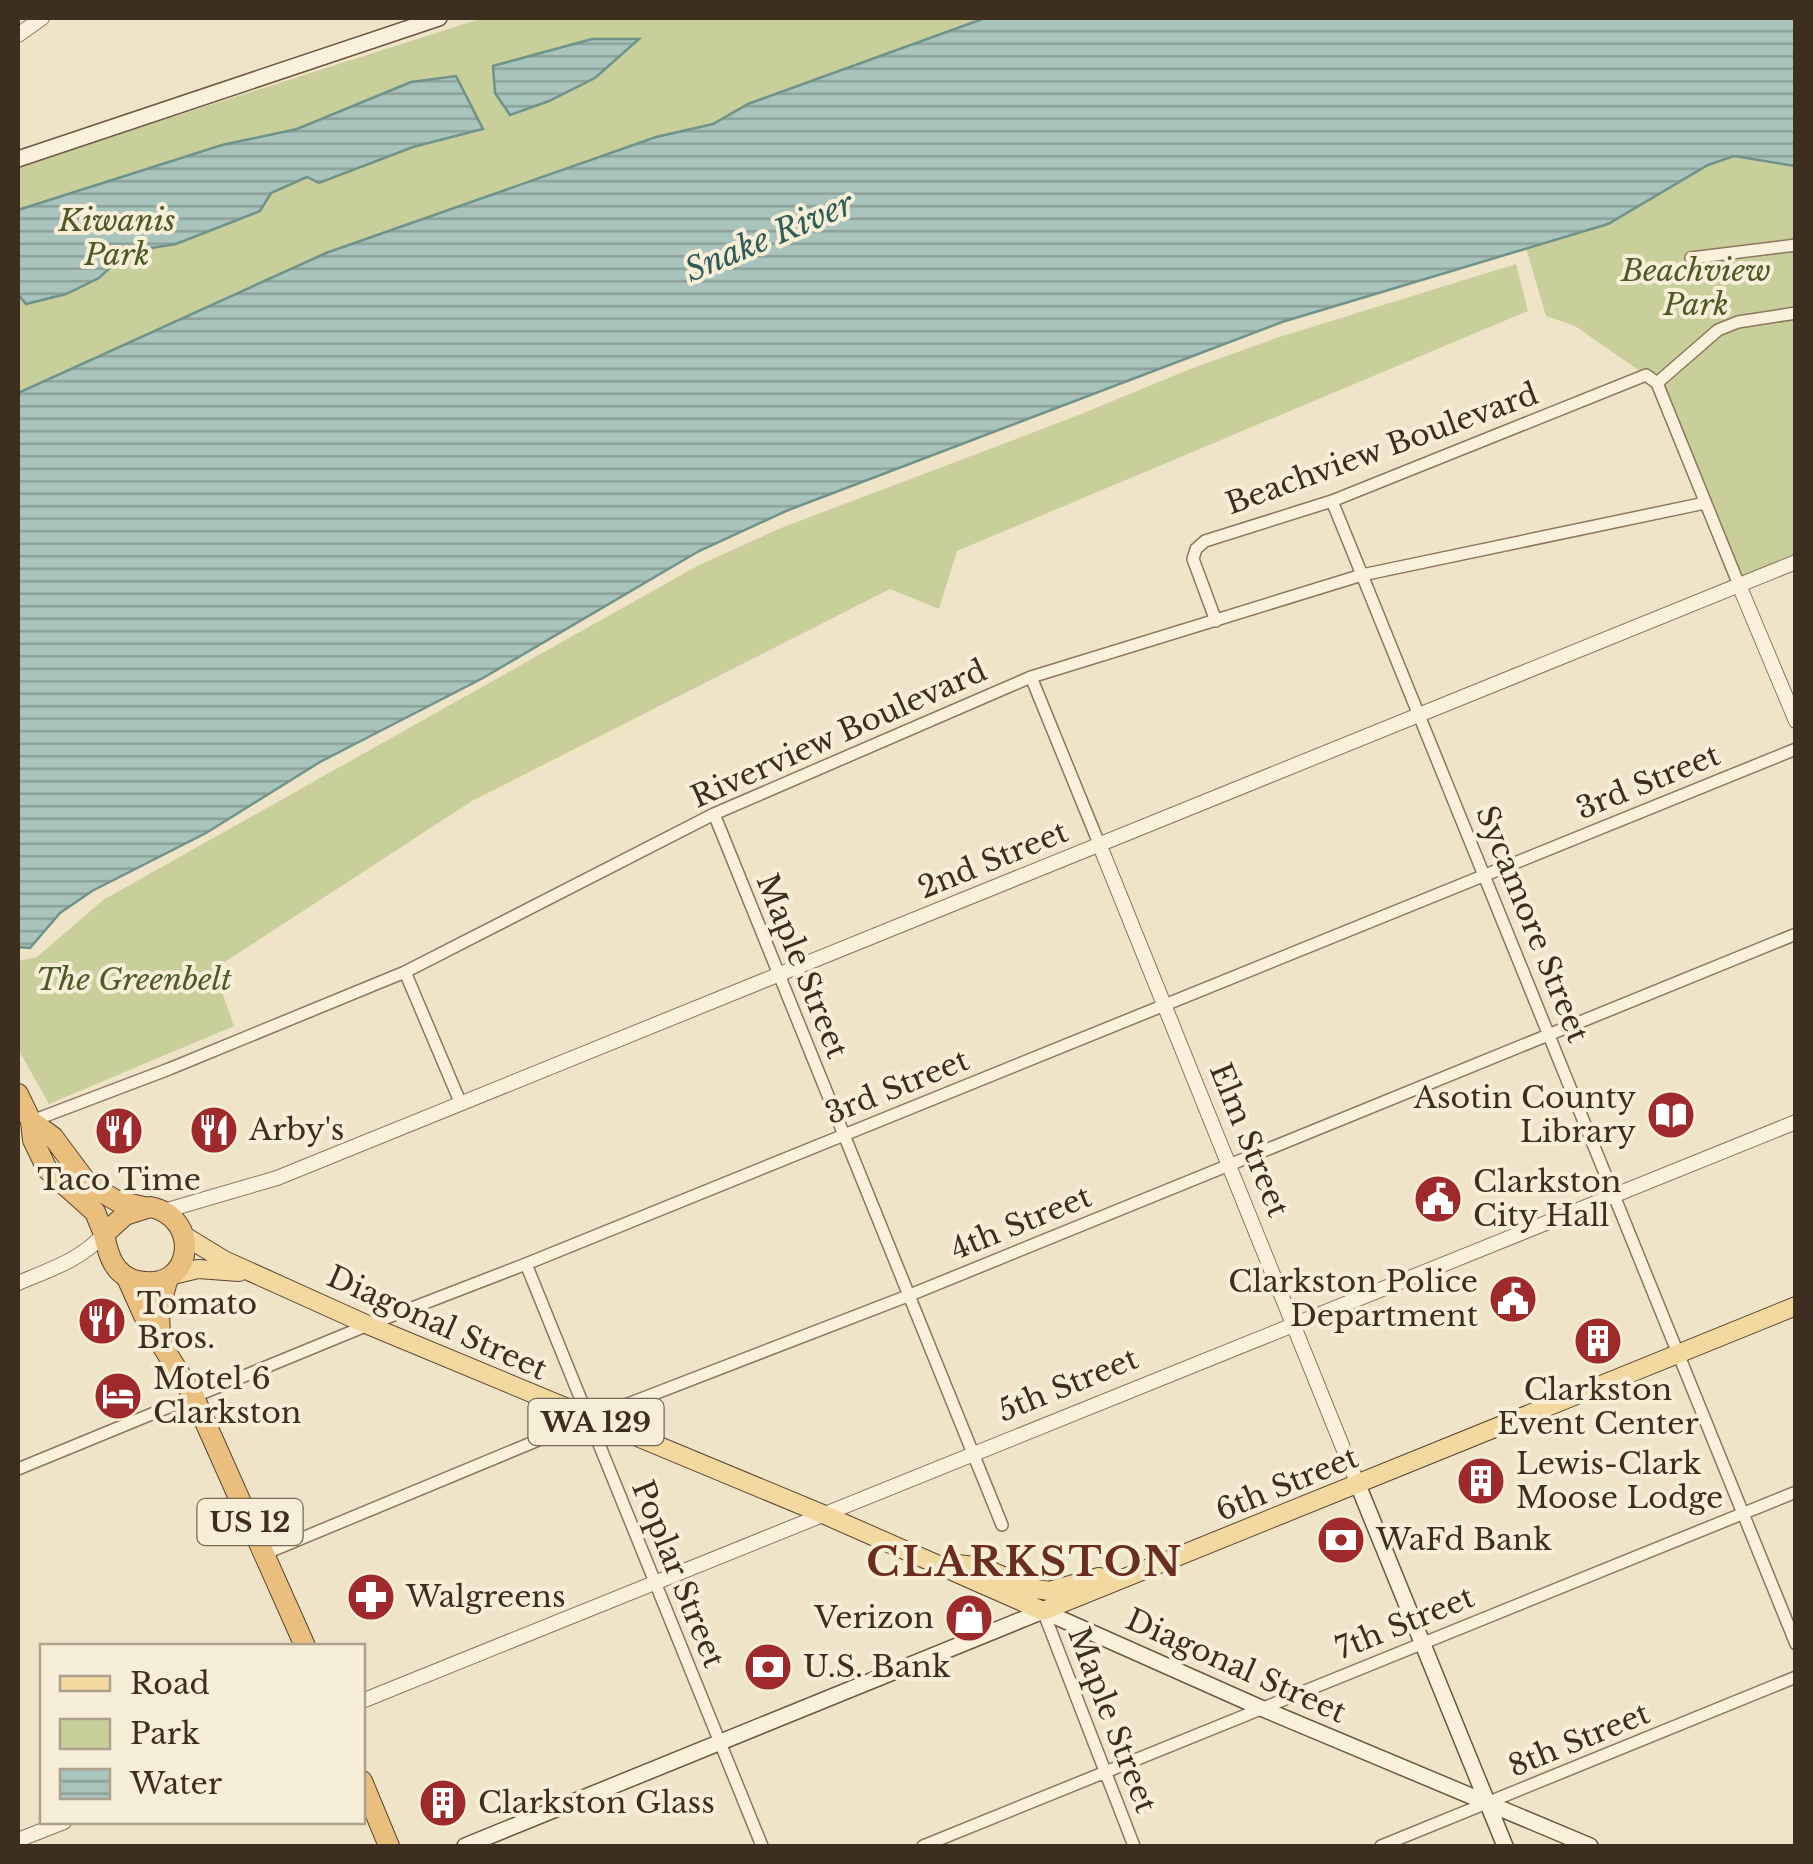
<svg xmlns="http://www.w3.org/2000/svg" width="1813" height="1864" font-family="'Libre Baskerville',serif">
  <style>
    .park { fill: #c9cf9b }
    .water { fill: url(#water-rules); stroke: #6f938a; stroke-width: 2.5 }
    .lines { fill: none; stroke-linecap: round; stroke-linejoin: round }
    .minor-casing { stroke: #8d765c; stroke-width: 14 }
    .tertiary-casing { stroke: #8d765c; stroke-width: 16 }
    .secondary-casing { stroke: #6f573f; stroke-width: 18 }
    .primary-casing { stroke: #5b4430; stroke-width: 20 }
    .trunk-casing { stroke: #5b4430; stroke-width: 22 }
    .minor { stroke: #faf1dc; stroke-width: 11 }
    .tertiary { stroke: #faf1dc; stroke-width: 14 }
    .secondary { stroke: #faf1dc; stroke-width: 15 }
    .primary { stroke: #f3d9a0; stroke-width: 18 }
    .trunk { stroke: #eabe7c; stroke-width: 20 }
    .labels { text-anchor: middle; stroke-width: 8; stroke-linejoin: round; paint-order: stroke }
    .shield { fill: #f7eed8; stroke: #756857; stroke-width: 2.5 }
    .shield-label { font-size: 28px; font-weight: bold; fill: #3d2e20 }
    .park-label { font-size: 30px; font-style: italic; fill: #4d5a26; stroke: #f7eed8 }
    .street-label { font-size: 30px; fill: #3d2e20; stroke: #f7eed8 }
    .poi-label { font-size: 30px; fill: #3d2e20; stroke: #f7eed8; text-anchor: start }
    .water-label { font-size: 32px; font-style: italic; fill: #2f5d5a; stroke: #f7eed8 }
    .district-label { font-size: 40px; font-weight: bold; letter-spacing: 2.5px; fill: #6b2e1e; stroke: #f7eed8 }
  </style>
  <defs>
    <pattern id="water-rules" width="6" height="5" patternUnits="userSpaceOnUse" patternTransform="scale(2.5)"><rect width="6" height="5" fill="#a9c4bc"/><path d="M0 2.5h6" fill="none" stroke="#8ba098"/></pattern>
  </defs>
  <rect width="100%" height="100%" fill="#f0e4c8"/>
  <path class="park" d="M483 18H985L748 104 713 124 326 253 18 393V166Z
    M1734 156 1795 166V562L1739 585 1657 383 1575 326 1546 316 1526 248 1608 223 1708 165Z
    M1516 264 1528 311 957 551 939 609 890 589 472 801 214 969 234 1026 49 1104 18 1049V961L37 957 103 900 699 565 781 528 1079 415 1185 371 1276 338Z"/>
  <path class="water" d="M985 18H1795V166L1734 156 1708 165 1608 224 1282 322 786 511 699 551 483 678 320 762 206 833 92 891 60 913 30 948 18 947V393L326 253 656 137 713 124 748 104Z
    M592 39H639L595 78 549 101 510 115 495 93 493 66Z
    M456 76 483 129 413 147 319 183 307 177 271 193 260 211 176 244 127 252 99 278 66 294 26 304 18 294V210L222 145 297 129 411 82Z"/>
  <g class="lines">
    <g class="minor-casing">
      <path id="minor" d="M1691 258 1796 245
        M1332 501 1796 1644
        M1739 585 1657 383 1718 330 1738 322 1796 313
        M1216 621 1193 559 1196 549 1205 541 1332 501 1646 375 1657 383
        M1031 677 1100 846
        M714 814 1002 1525
        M405 972 461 1104
        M32 1121 169 1069 405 972 714 814 1031 677 1362 575 1705 503
        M526 1264 762 1846
        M18 1469 368 1325 526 1264 1796 749
        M264 1554 589 1419 910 1295 1796 934
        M1043 1611 1134 1846
        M923 1846 1796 1492
        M1381 1846 1796 1677"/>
    </g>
    <g class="tertiary-casing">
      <path id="tertiary" d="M18 35 42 18
        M1739 585 1796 721
        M1100 846 1358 1485
        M164 1211 277 1178 1796 562
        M18 1283C49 1270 81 1260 104 1234
        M362 1701 1796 1122
        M18 1840 64 1822"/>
    </g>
    <g class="secondary-casing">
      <path id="secondary" d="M18 159 439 18
        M1358 1485 1505 1846
        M465 1846 1043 1611 1261 1708 1590 1846"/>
    </g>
    <g class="primary-casing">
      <path id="primary" d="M183 1235 224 1260 368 1325 825 1515 1043 1611 1796 1306
        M173 1275 198 1269 239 1272
        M949 1563 982 1567 1031 1588 1049 1591 1099 1577 1110 1580"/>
    </g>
    <g class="trunk-casing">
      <path id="trunk" d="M18 1094 31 1121 33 1140 47 1169 95 1212 104 1234
        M31 1121 53 1137 88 1184 117 1201 144 1207
        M150 1207C202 1217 194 1293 138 1281 114 1276 108 1255 104 1234L125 1215Z
        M127 1278 145 1318 194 1397 305 1646
        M160 1339 159 1310 167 1281
        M362 1781 389 1846"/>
    </g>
    <use href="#minor" class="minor"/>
    <use href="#tertiary" class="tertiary"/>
    <use href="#secondary" class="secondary"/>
    <use href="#primary" class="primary"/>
    <use href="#trunk" class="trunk"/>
  </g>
  <defs>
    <g id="library-disc" transform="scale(2.5)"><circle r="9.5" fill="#9e2a2b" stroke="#f7eed8"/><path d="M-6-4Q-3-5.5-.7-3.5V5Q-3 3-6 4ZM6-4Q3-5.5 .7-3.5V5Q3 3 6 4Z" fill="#fff"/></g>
    <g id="restaurant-disc" transform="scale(2.5)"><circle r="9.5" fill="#9e2a2b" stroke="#f7eed8"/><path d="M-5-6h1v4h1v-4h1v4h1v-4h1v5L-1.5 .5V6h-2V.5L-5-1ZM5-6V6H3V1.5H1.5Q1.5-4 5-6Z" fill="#fff"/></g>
    <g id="civic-disc" transform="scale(2.5)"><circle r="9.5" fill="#9e2a2b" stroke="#f7eed8"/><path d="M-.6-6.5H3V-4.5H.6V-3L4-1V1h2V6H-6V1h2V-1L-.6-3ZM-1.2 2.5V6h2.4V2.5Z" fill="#fff"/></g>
    <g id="building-disc" transform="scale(2.5)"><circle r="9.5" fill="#9e2a2b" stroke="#f7eed8"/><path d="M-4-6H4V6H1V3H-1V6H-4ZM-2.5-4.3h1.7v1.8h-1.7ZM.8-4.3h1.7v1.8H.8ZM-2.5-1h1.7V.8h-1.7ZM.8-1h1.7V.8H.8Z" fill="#fff"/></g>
    <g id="hotel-disc" transform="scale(2.5)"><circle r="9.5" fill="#9e2a2b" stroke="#f7eed8"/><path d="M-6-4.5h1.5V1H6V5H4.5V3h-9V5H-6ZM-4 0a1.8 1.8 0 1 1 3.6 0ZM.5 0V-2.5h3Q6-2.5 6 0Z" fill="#fff"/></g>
    <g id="bank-disc" transform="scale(2.5)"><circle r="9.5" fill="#9e2a2b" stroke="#f7eed8"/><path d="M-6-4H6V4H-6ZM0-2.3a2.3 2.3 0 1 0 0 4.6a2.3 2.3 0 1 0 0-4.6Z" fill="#fff"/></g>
    <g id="pharmacy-disc" transform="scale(2.5)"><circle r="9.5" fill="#9e2a2b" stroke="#f7eed8"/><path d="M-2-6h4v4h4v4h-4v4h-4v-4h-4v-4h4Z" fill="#fff"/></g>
    <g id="shop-disc" transform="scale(2.5)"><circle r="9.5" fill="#9e2a2b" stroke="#f7eed8"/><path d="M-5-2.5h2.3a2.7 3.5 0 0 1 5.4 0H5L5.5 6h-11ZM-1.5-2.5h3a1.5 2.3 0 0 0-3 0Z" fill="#fff"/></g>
  </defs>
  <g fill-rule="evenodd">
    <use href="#library-disc" x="1671" y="1115"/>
    <use href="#restaurant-disc" x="214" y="1130"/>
    <use href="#restaurant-disc" x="119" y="1131"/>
    <use href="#civic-disc" x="1438" y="1199"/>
    <use href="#civic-disc" x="1513" y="1299"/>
    <use href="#restaurant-disc" x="102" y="1321"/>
    <use href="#building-disc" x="1598" y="1341"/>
    <use href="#hotel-disc" x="118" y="1396"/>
    <use href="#building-disc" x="1481" y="1481"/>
    <use href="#bank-disc" x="1341" y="1540"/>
    <use href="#pharmacy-disc" x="371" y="1597"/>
    <use href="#shop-disc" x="969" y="1618"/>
    <use href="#bank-disc" x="768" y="1667"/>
    <use href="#building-disc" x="443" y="1803"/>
  </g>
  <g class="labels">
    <g class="shield">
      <rect x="528.5" y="1399" width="135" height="46" rx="8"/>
      <rect x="197.5" y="1499" width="105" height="46" rx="8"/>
    </g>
    <g class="shield-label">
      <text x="596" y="1432">WA 129</text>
      <text x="250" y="1532">US 12</text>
    </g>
    <g class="park-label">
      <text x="117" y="231">Kiwanis<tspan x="117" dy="34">Park</tspan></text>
      <text x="1696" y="281">Beachview<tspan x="1696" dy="34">Park</tspan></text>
      <text x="134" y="990">The Greenbelt</text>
    </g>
    <g class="street-label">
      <text transform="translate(1382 449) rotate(-20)" y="10">Beachview Boulevard</text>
      <text transform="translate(839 734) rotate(-24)" y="10">Riverview Boulevard</text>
      <text transform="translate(1648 782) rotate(-22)" y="10">3rd Street</text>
      <text transform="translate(993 860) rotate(-22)" y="10">2nd Street</text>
      <text transform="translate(1532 924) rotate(68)" y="10">Sycamore Street</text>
      <text transform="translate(802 966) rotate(68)" y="10">Maple Street</text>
      <text transform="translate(897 1087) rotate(-22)" y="10">3rd Street</text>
      <text transform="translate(1249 1140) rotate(68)" y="10">Elm Street</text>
      <text transform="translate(1021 1223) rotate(-22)" y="10">4th Street</text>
      <text transform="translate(437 1323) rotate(24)" y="10">Diagonal Street</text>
      <text transform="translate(1068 1385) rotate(-22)" y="10">5th Street</text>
      <text transform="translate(1287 1484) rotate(-22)" y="10">6th Street</text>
      <text transform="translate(678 1574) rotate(68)" y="10">Poplar Street</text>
      <text transform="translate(1405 1623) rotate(-22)" y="10">7th Street</text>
      <text transform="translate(1236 1666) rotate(24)" y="10">Diagonal Street</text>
      <text transform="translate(1112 1720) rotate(69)" y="10">Maple Street</text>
      <text transform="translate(1579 1740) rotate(-22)" y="10">8th Street</text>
    </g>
    <g class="poi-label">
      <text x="1636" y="1108" text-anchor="end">Asotin County<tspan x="1636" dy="34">Library</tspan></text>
      <text x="249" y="1140">Arby's</text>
      <text x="119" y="1190" text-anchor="middle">Taco Time</text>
      <text x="1473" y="1192">Clarkston<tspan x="1473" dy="34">City Hall</tspan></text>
      <text x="1478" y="1292" text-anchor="end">Clarkston Police<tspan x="1478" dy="34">Department</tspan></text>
      <text x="137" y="1314">Tomato<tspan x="137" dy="34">Bros.</tspan></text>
      <text x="153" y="1389">Motel 6<tspan x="153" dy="34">Clarkston</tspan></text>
      <text x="1598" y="1400" text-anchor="middle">Clarkston<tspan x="1598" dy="34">Event Center</tspan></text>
      <text x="1516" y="1474">Lewis-Clark<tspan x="1516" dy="34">Moose Lodge</tspan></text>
      <text x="1376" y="1550">WaFd Bank</text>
      <text x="406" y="1607">Walgreens</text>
      <text x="934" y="1628" text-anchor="end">Verizon</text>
      <text x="803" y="1677">U.S. Bank</text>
      <text x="478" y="1813">Clarkston Glass</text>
    </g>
    <g class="water-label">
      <text transform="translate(769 237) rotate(-23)" y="11">Snake River</text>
    </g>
    <g class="district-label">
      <text x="1025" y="1576">CLARKSTON</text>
    </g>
  </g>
  <rect width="1813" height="1864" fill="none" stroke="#3d2e20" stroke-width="40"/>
  <rect x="40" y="1644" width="325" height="180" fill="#f7eed8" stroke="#ada18e" stroke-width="2.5"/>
  <rect x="60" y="1676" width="50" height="15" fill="#f3d9a0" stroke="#ada18e" stroke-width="2.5"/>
  <text x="130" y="1694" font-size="30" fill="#3d2e20">Road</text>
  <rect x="60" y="1719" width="50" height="30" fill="#c9cf9b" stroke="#ada18e" stroke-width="2.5"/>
  <text x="130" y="1744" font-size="30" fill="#3d2e20">Park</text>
  <rect x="60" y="1769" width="50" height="30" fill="url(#water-rules)" stroke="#ada18e" stroke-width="2.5"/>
  <text x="130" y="1794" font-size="30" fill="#3d2e20">Water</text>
</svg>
